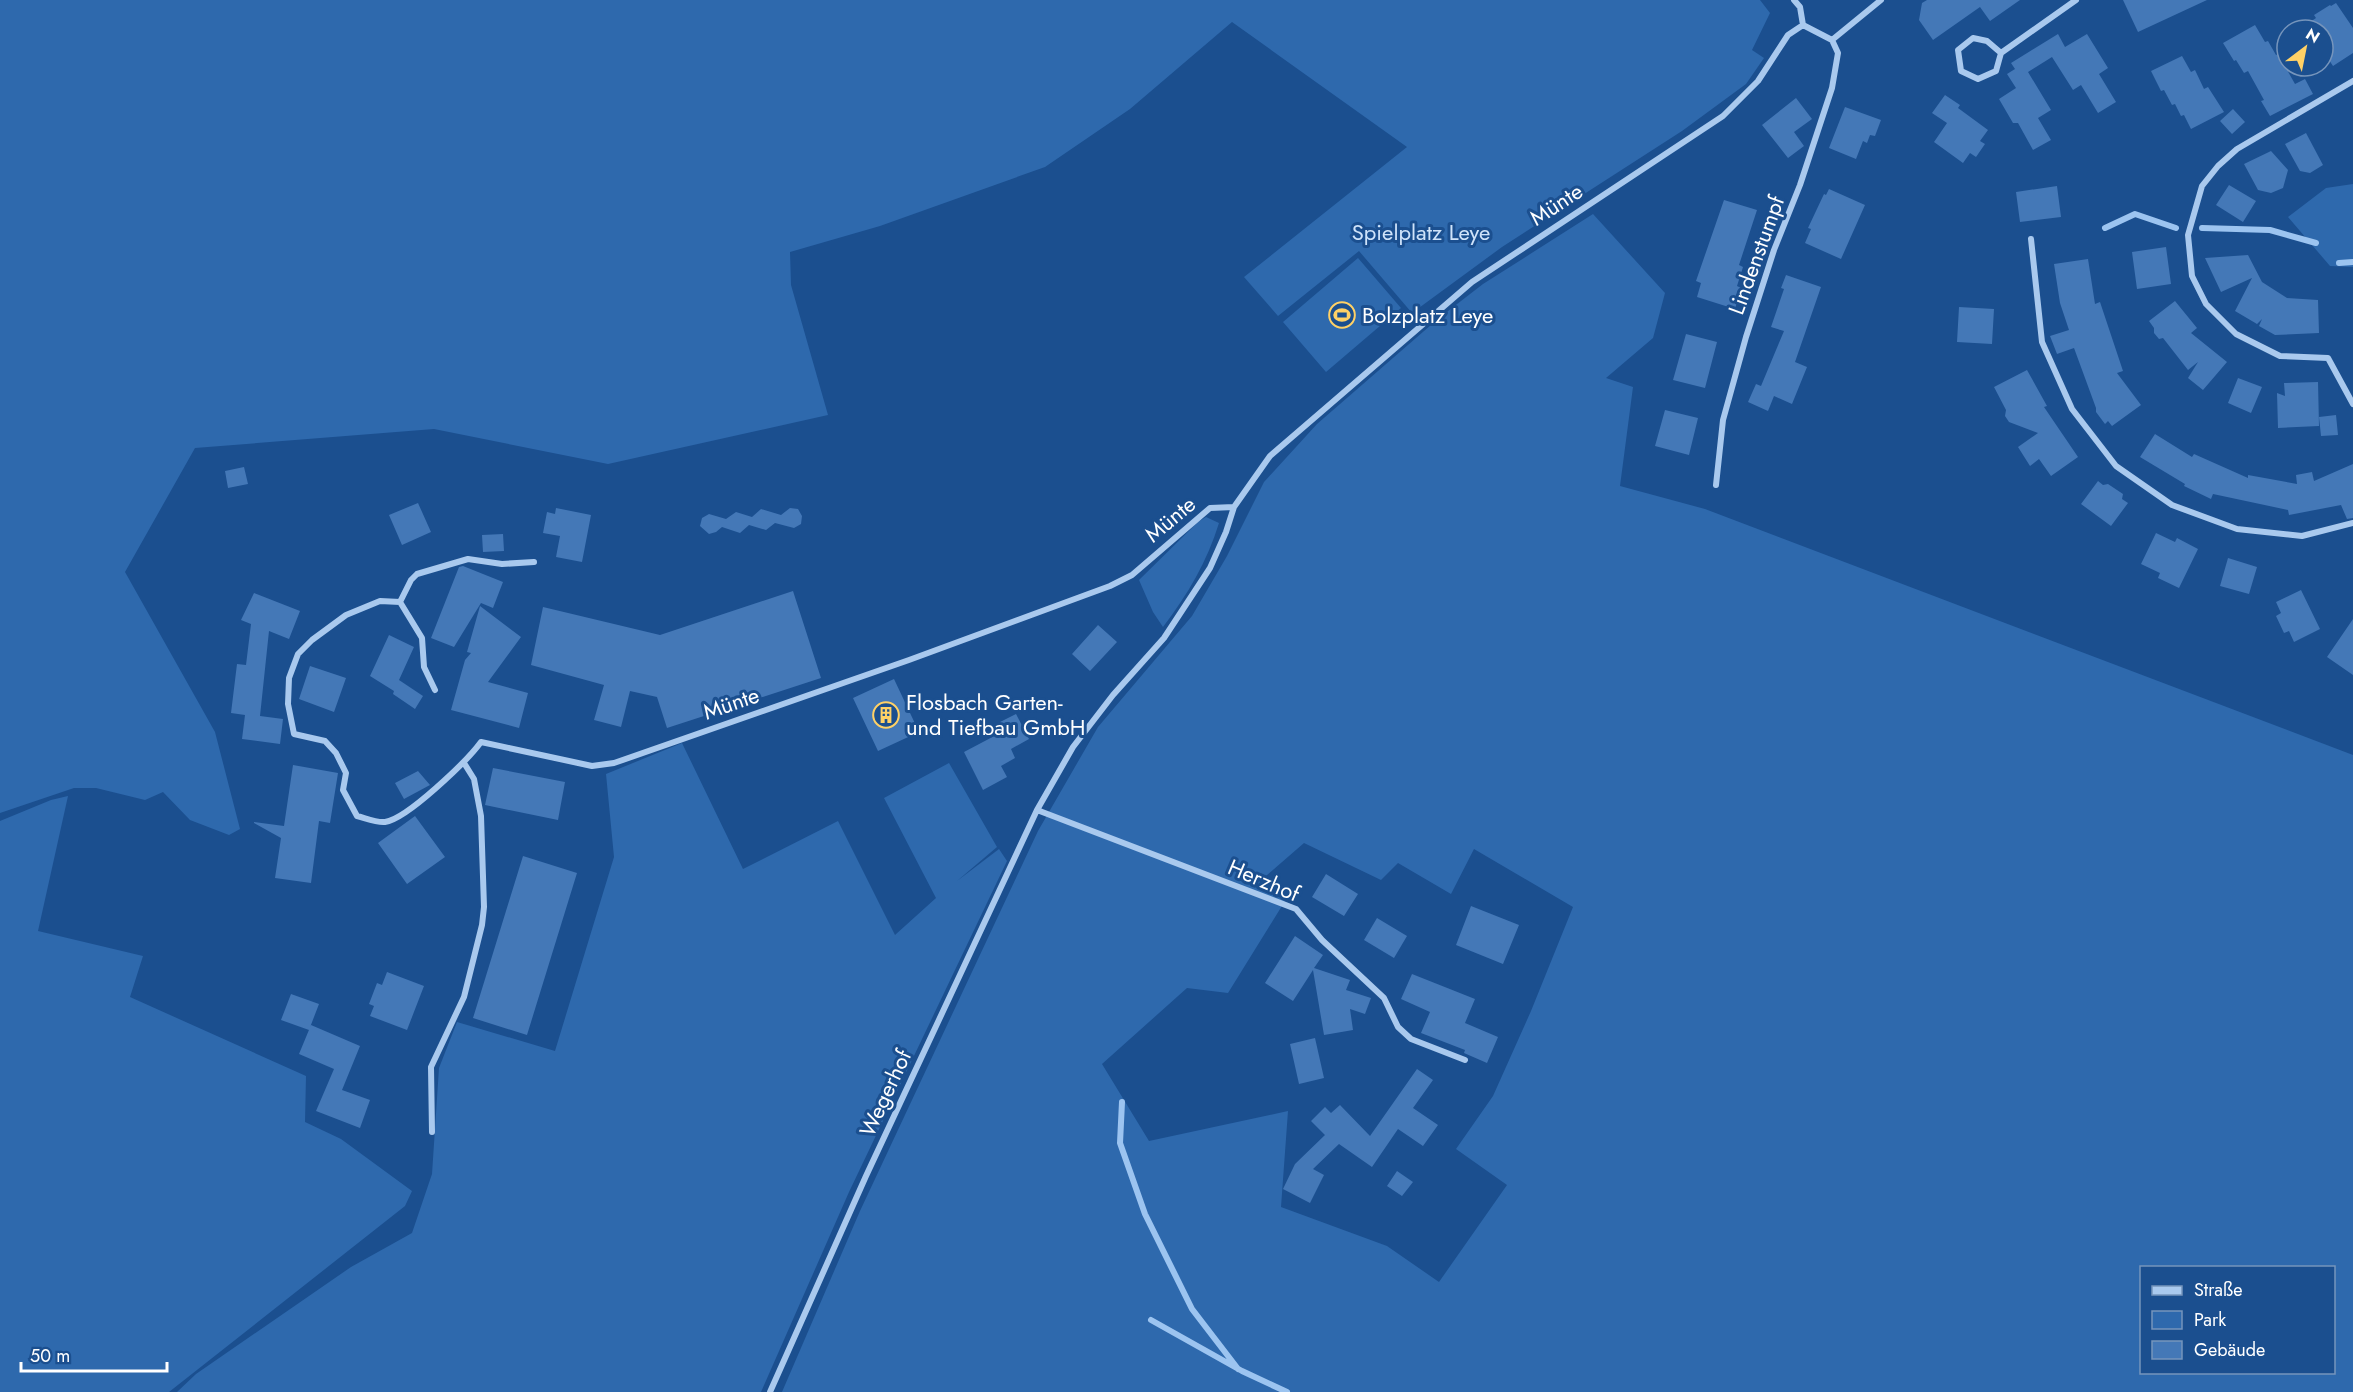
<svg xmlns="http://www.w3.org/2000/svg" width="2353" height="1392" font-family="Jost,sans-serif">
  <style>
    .green { fill: #2e69ad; fill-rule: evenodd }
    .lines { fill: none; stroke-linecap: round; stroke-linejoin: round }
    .stream { stroke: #9cc4f0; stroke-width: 6 }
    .building { fill: #4478b7 }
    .street { stroke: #a9c9ee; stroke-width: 6 }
    .labels { text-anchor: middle; stroke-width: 6; stroke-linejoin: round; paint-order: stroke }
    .street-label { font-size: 22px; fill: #fff; stroke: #1b4f8f }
    .park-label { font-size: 22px; fill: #cfe3fa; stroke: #1b4f8f }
    .poi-label { font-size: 22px; fill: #fff; stroke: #1b4f8f; text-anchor: start }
  </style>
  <rect width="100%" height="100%" fill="#1b4f8f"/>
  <path class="green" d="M0 0H1760L1770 13 1752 50 1764 58 1746 84 1682 131 1502 247 1412 313 1359 251 1278 316 1244 277 1407 147 1232 22 1130 109 1045 167 880 226 790 252 791 285 828 415 608 464 434 429 195 448 125 572 215 732 240 829 229 835 190 820 163 792 145 800 96 788H74L0 813Z
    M2353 184V267L2330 266 2288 217 2326 188Z
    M1593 214 1665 293 1653 338 1606 378 1633 387 1620 486 1705 509 2353 755V1392H782L860 1211 1038 831 1098 727 1192 616 1227 556 1264 482 1317 424 1439 318 1483 284ZM1304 843 1381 880 1398 863 1451 894 1474 849 1573 907 1531 1011 1493 1096 1456 1149 1507 1185 1439 1282 1387 1246 1281 1207 1288 1111 1149 1141 1102 1064 1187 988 1228 993 1285 901 1259 882ZM2142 1268H2334V1372H2142Z
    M1358 258 1401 308 1326 372 1283 322Z
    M1206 517 1219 523C1207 562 1188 594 1163 627L1153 612 1139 580 1198 522Z
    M682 743 743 869 838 821 895 935 936 898 884 798 949 763 997 847 957 881 999 849 1007 861 849 1192 761 1392H177L196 1374 351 1267 412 1233 432 1174 439 1068 457 1022 555 1051 614 857 606 774Z
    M68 796 38 931 143 956 130 997 306 1076 305 1122 341 1139 412 1191 405 1206 169 1392H0V821L51 800Z"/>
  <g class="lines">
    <path class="stream" d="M2105 228 2135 214 2176 228
      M2202 228 2270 230 2316 243
      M2339 263 2353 262
      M1122 1102 1120 1143 1145 1214 1192 1309 1238 1369
      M1151 1320 1242 1371 1287 1392"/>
  </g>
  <path class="building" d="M1927 0H2020L1990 21 1980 7 1933 40 1919 20 1922 3Z
    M2123 0H2207L2138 32Z
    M2336 3 2353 28V53L2333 66 2323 51V30H2298L2316 18 2314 15 2330 5 2331 6Z
    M2255 25 2265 42 2268 41 2276 55 2278 54 2295 84 2305 79 2313 94 2270 116 2261 101 2264 100 2248 71 2244 73 2236 60 2234 61 2223 43Z
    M2058 34 2065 47 2087 34 2108 68 2099 74 2116 102 2098 113 2081 85 2073 90 2052 57 2028 72 2051 110 2038 118 2051 140 2033 150 2018 123H2013L1999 99 2016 88 2007 74 2015 69 2011 63Z
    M2182 56 2191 72 2195 70 2204 89 2208 87 2224 112 2191 129 2184 115 2181 116 2175 104 2172 105 2164 90 2161 91 2151 71Z
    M1945 95 1960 105 1958 108 1988 130 1980 141 1985 144 1976 157 1970 153 1963 163 1934 142 1947 123 1932 113Z
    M1796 98 1812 119 1794 132 1804 146 1788 158 1762 125Z
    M1845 107 1881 120 1875 136 1870 135 1867 143 1863 141 1856 159 1829 148Z
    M2233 109 2245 122 2232 134 2220 121Z
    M2306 133 2323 165 2310 173 2300 171 2285 144Z
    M2271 151 2288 170 2283 188 2271 193 2258 190 2244 164Z
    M2229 185 2256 201 2243 222 2216 205Z
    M2057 186 2061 217 2020 222 2016 192Z
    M1829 189 1865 205 1841 259 1805 243 1811 229 1808 228 1824 194 1826 195Z
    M1724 200 1757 210 1739 265 1743 267 1737 286 1741 288 1735 309 1697 297 1701 283 1696 281Z
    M2166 247 2171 284 2137 289 2132 252Z
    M2248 255 2262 282 2287 298 2318 300 2319 333 2275 335 2259 326 2262 319 2257 324 2235 311 2252 278 2221 292 2205 258Z
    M2088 259 2095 304 2100 302 2123 371 2117 373 2141 405 2112 426 2108 421 2105 424 2096 412V408L2074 348 2057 354 2050 336 2069 330 2060 303 2054 264Z
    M1786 275 1821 287 1795 362 1807 367 1792 404 1774 396 1768 411 1748 402 1756 384 1761 386 1784 331 1771 327 1784 289 1781 288Z
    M2175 301 2197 328 2191 333 2227 362 2203 390 2188 378 2198 362 2188 370 2163 338 2159 339 2154 333V328L2149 321Z
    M1959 307 1994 309 1992 344 1957 342Z
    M1686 334 1717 342 1705 388 1673 380Z
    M2027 370 2047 406 2044 407 2078 457 2051 476 2039 459 2030 466 2018 447 2038 433 2009 422 2005 416 2006 410 1994 387Z
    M2238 378 2262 387 2251 413 2228 403Z
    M2318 382 2319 426 2278 428 2277 393 2285 396 2284 383Z
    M1665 410 1698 418 1689 455 1655 446Z
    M2336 415 2338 435 2321 436 2319 417Z
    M2155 434 2192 457 2194 454 2248 478V475L2297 484 2296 475 2312 472 2314 481 2353 464V518L2347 519 2341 505 2289 515 2288 510 2213 494 2211 499 2184 486 2185 484 2140 457Z
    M244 467 248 484 228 488 225 471Z
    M2098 481 2103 485 2108 484 2123 494 2122 499 2128 503 2111 526 2081 504Z
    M418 503 431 532 402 545 389 515Z
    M556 508 591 515 582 562 556 557 560 536 543 533 547 512 555 514Z
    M790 508 798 509 802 516 801 524 794 528 775 523 766 530 749 525 740 533 722 527 716 532 709 534 700 526 702 518 709 514 726 519 736 512 752 517 761 509 781 515Z
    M2156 533 2175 542 2177 538 2198 549 2179 588 2158 578 2160 573 2141 564Z
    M503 534 504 551 483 552 482 535Z
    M2228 558 2257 567 2249 594 2220 586Z
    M463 566 503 582 493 608 481 603 454 647 431 638 459 567Z
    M2301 590 2320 629 2294 642 2289 631 2284 633 2276 616 2281 613 2276 602Z
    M793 591 821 678 667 728 657 697 630 691 621 727 594 720 604 685 531 665 543 607 660 635Z
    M254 593 300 611 289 639 269 631 260 716 283 719 280 744 242 739 245 715 231 713 237 664 246 665 251 624 241 620Z
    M480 606 521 637 488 682 528 693 519 728 451 710 465 660 471 653 467 652Z
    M2353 619V675L2327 657Z
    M1098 625 1117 642 1090 671 1072 654Z
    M389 635 414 647 399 680 423 696 415 709 393 694 394 691 370 676Z
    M310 666 346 678 334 712 299 699Z
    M894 679 919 732 878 751 853 698Z
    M1016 714 1029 739 1011 749 1015 758 1001 766 1007 777 983 790 964 752 1000 733 996 724Z
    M293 765 338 773 330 823 319 821 311 883 275 878 281 838 254 823V822L284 826Z
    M493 768 565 782 558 820 485 805Z
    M418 771 430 785 404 799 395 783Z
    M415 816 445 857 407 884 378 843Z
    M523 856 577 873 527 1035 473 1018Z
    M1326 874 1358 894 1344 916 1312 897Z
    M1471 906 1519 925 1503 964 1456 945Z
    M1377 918 1407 936 1394 958 1364 940Z
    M1295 936 1323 955 1314 968 1350 980 1346 990 1371 998 1365 1014 1350 1009 1353 1030 1324 1035 1313 970 1293 1001 1265 983Z
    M387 972 424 986 407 1030 370 1016 374 1006 369 1004 377 983 382 985Z
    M1412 974 1475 999 1465 1023 1498 1037 1487 1063 1464 1053 1465 1050 1421 1033 1430 1012 1401 999Z
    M291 994 319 1004 309 1030 281 1020Z
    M311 1025 360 1046 342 1090 370 1100 360 1128 316 1111 334 1069 299 1054Z
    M1315 1038 1324 1078 1299 1084 1290 1044Z
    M1417 1069 1433 1080 1413 1108 1438 1125 1423 1146 1398 1129 1372 1167 1339 1144 1313 1169 1324 1175 1310 1203 1283 1189 1295 1164 1325 1135 1311 1121 1325 1107 1331 1113 1340 1105 1370 1136Z
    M1397 1171 1413 1182 1402 1196 1387 1186Z"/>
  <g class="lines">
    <path class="street" d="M1794 0 1800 7 1803 25
      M1803 25 1832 40
      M1832 40 1881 0
      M2001 53 1987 41 1973 38 1958 50 1961 71 1978 79 1996 71 2001 53 2076 0
      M2353 81 2237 149 2218 166 2202 186 2188 235 2192 276 2206 304 2236 334 2280 356 2328 358 2353 404
      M2031 239 2042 342 2072 409 2116 466 2172 505 2237 529 2302 536 2353 523
      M1716 485 1723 420 1746 337 1774 250 1800 185 1832 88 1838 53 1832 40
      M400 602 411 580 417 574 468 559 502 564 534 562
      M435 690 424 667 422 638 400 602 380 601 346 615 312 640 298 654 289 678 288 704 294 734 325 741 336 753 346 773 343 790 357 816C365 818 377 823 385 822 407 819 467 761 481 742L592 766 614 763 909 660 1110 586 1132 575 1210 508 1234 507
      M1037 810 1296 909 1322 940 1384 998 1398 1027 1411 1039 1465 1060
      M432 1132 431 1067 464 997 482 925 484 907 481 816 474 779 464 763
      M770 1392 866 1176 1037 810 1073 747 1113 695 1164 638 1210 568 1226 532 1234 507 1270 456 1472 282 1723 116 1758 81 1788 35 1803 25"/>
  </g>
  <defs>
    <g id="stadium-ring" transform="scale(1.35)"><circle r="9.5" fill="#1b4f8f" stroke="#ffd166" stroke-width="1.5"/><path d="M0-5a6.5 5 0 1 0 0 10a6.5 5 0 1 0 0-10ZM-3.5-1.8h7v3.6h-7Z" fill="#ffd166"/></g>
    <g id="building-ring" transform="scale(1.35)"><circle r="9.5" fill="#1b4f8f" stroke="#ffd166" stroke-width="1.5"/><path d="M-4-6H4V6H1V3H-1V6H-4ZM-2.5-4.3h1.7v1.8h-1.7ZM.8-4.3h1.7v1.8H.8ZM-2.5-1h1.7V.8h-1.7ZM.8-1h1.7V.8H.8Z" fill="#ffd166"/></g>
  </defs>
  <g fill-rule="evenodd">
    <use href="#stadium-ring" x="1342" y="315"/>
    <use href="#building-ring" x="886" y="715"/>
  </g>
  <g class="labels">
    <g class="street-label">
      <text transform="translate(1556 204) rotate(-33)" y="8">Münte</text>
      <text transform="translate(1756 255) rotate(-70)" y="8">Lindenstumpf</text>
      <text transform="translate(1170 519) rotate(-40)" y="8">Münte</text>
      <text transform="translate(731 703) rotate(-19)" y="8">Münte</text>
      <text transform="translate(1264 880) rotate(23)" y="8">Herzhof</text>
      <text transform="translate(885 1093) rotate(-65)" y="8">Wegerhof</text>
    </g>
    <g class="park-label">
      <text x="1421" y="240">Spielplatz Leye</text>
    </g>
    <g class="poi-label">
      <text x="1362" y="323">Bolzplatz Leye</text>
      <text x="906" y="710">Flosbach Garten-<tspan x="906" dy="25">und Tiefbau GmbH</tspan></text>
    </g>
  </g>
  <rect x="2140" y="1266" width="195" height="108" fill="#1b4f8f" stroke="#7695bc" stroke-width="1.5"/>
  <rect x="2152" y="1286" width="30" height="9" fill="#a9c9ee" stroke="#7695bc" stroke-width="1.5"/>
  <text x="2194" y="1296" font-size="18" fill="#ffffff">Straße</text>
  <rect x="2152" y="1311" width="30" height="18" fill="#2e69ad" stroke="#7695bc" stroke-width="1.5"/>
  <text x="2194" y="1326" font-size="18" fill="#ffffff">Park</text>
  <rect x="2152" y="1341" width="30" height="18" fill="#4478b7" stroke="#7695bc" stroke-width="1.5"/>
  <text x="2194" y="1356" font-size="18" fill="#ffffff">Gebäude</text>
  <g transform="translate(2305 48) rotate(32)"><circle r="28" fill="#1b4f8f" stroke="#7695bc" stroke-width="1.5"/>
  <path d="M0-4.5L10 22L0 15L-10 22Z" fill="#ffd166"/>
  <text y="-9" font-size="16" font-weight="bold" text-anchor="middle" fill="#ffffff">N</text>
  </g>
  <path d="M21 1362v9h146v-9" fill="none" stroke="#ffffff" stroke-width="3"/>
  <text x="30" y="1362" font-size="18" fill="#ffffff" stroke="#1b4f8f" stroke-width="4.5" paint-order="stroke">50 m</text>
</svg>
